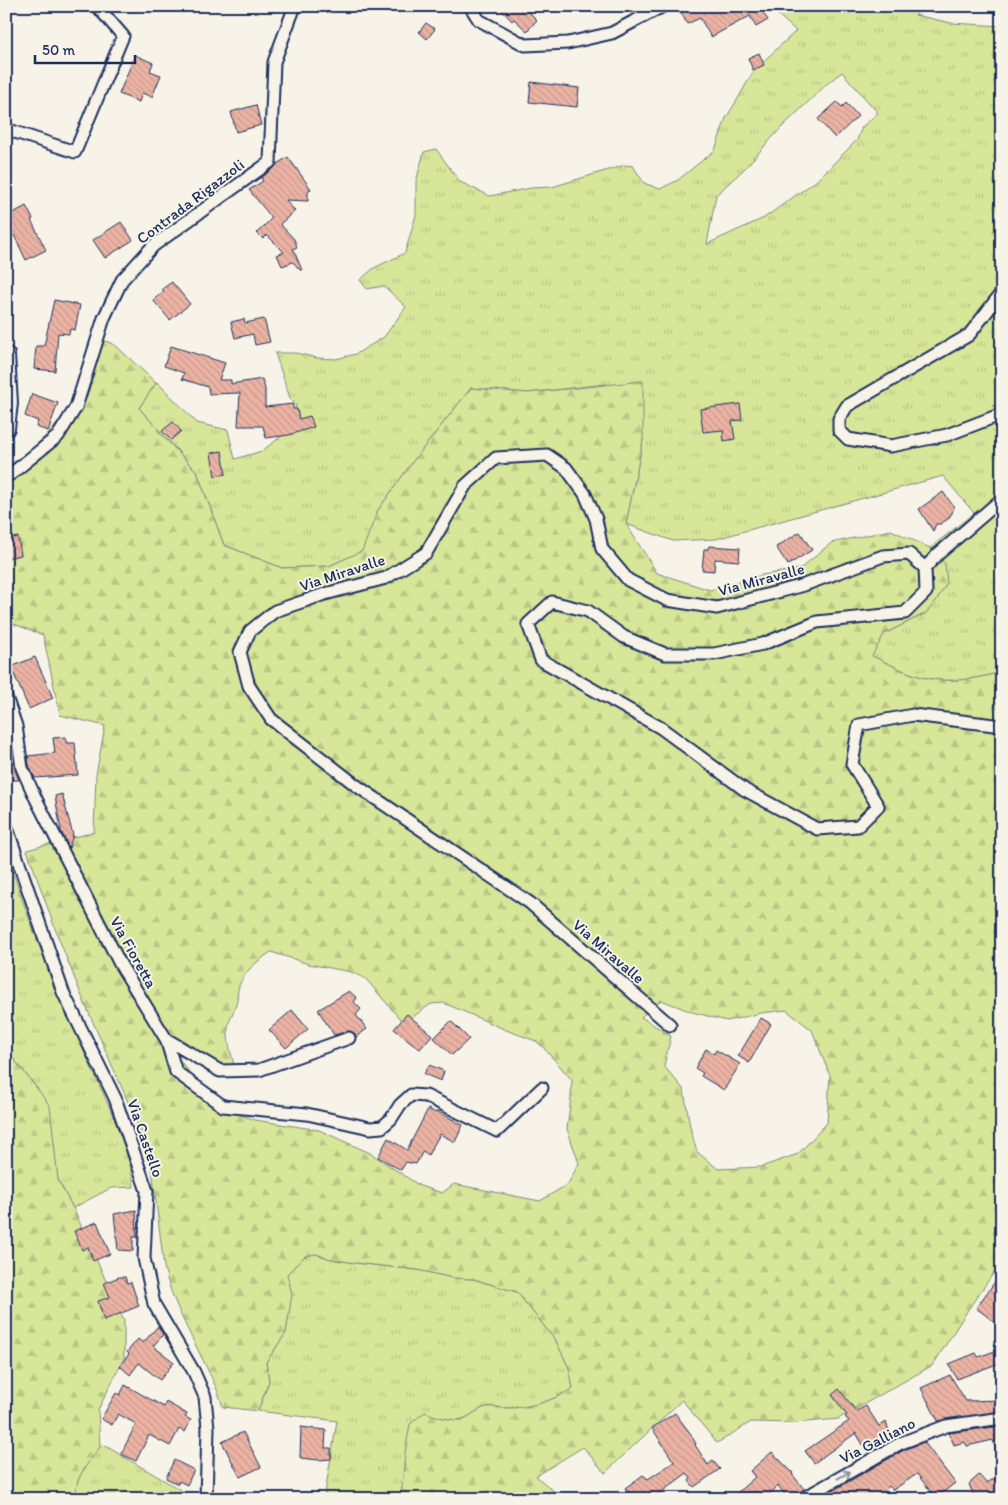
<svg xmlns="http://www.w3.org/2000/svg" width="1008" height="1505" font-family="Itim,sans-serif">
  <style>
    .grass { fill: url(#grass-tufts); stroke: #7a8a7c; fill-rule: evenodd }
    .forest { fill: url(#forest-firs); stroke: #7a8a7c; fill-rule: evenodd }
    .building { fill: url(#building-back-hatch); stroke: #1b2f5e }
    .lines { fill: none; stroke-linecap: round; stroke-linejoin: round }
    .street-casing { stroke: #1b2f5e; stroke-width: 15 }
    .secondary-casing { stroke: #1b2f5e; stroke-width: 20 }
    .street { stroke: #f7f3e8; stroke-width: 11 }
    .secondary { stroke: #f7f3e8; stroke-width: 16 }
    .oneway { stroke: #8991a3 }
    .labels { text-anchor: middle; stroke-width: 4; stroke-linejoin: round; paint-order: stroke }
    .street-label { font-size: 16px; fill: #1b2f5e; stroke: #f7f3e8 }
  </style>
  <defs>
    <pattern id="grass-tufts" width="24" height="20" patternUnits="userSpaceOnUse" patternTransform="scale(1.25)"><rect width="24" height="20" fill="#d8e699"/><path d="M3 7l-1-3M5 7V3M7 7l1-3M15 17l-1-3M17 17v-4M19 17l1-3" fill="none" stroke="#b9c686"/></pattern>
    <pattern id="forest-firs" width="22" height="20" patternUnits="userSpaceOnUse" patternTransform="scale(1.25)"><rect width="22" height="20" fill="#d8e699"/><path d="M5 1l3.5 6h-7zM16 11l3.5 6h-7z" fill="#b9c686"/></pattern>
    <pattern id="building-back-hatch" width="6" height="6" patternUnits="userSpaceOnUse" patternTransform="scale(1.25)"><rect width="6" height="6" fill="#ebb3a3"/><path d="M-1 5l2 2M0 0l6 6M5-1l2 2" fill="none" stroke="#c99a8f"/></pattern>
  </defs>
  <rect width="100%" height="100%" fill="#f7f3e8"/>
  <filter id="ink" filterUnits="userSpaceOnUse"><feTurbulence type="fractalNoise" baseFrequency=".02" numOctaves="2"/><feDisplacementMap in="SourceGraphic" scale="10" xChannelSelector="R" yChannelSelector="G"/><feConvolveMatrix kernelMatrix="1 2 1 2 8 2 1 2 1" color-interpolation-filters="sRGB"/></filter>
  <g filter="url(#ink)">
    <path class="grass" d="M783 6H914L917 13 915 15 951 23 1002 26V672C975 679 949 684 922 677 905 673 888 663 871 656L884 634 926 613 945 564 930 548 974 513 943 476 716 539 673 541 626 524 643 440 606 384 528 393 471 388 414 460 378 510 363 551 329 566 282 568 224 545 197 472 139 408 156 383 157 382 197 423 228 430 235 459 262 451 291 429 296 405 290 398 275 353H296L317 358 336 359 356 354 384 337 406 307 384 286 367 289 360 280 374 268 405 253 416 215V182L424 152 436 149 460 182 490 196 531 188 552 187 625 165 633 166 644 183 660 189 678 180 715 150 726 118 739 97 754 70 796 31 777 14ZM842 72 878 113 862 127 857 140 816 181 764 218 707 244 716 195 743 170 781 128 829 82Z
      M6 850C26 916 53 982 81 1045 101 1090 127 1137 134 1187L111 1188 73 1208 58 1180 49 1106 36 1087 12 1057 6 1046Z
      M316 1254 331 1259 355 1263 418 1270 453 1278 473 1279 517 1292 556 1341 569 1368 573 1388C553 1401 531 1408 507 1408 501 1408 493 1406 487 1407 479 1408 471 1416 463 1419 453 1422 434 1416 424 1413L403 1481 401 1499H324L337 1421 258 1411 269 1381 266 1362 286 1333 291 1294 287 1274 305 1256Z
      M102 1444 196 1499H76C73 1477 90 1460 102 1444Z"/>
    <path class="forest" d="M99 338 115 345 156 383 139 408 158 429V431L197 472 224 545 282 568 329 566 362 551 378 510 414 460 471 388 528 393 643 381V440L626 524 657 573 710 590 762 575 800 569 831 543 891 530 930 548 945 564 947 583 936 601 926 613 884 634 872 656C888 663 905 673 922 677 949 684 975 679 1002 672V1261L969 1308 933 1365 838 1419 796 1423 751 1422 717 1443 682 1400 605 1473 583 1447 536 1476 563 1499H401L405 1453 410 1424 425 1412C434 1416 453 1422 463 1419 471 1416 479 1408 487 1407 493 1406 501 1408 507 1408 531 1408 553 1401 573 1388L569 1368 556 1341 517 1292 473 1279 453 1278 418 1270 355 1263 331 1259 316 1254 305 1256 287 1274 292 1294 286 1333 266 1362 269 1381 258 1411 223 1407C217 1386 209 1373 200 1354 186 1326 171 1298 164 1267L151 1161 133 1113 85 1004 57 934 27 850 94 832 96 775 105 726 60 715 43 635 6 621V481L12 463 26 456 60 421 71 404 75 390ZM271 952 309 964 351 972 366 979 400 1019H410L431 1004 444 1003 506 1030 536 1041 542 1046 572 1080 571 1097 567 1129 579 1163 568 1184 540 1201 454 1184 442 1193 420 1186 370 1153 319 1130 255 1120 218 1107 173 1052 220 1077 234 1065C231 1053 227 1040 228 1027 229 1020 234 1012 236 1005 238 999 237 991 239 986 244 971 259 960 271 952ZM661 1000 692 1012 727 1021 761 1013 786 1010 812 1030 830 1076 827 1123 798 1154 761 1167 718 1169 697 1152 690 1127 684 1090 664 1066 671 1036 641 1017Z
      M6 1046 12 1057 36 1087 50 1106 58 1180 73 1208 124 1321V1358L98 1410 100 1447C89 1463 73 1478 76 1499H6Z"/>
    <path class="building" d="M498 6H516L521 11 524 7 537 20 527 31 514 19 512 21Z
      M678 6H769L759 12 761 10 768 20 756 27 750 16 711 37 700 18 687 24Z
      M426 23 435 29 427 39 419 32Z
      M759 53 764 65 753 70 748 58Z
      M135 55 153 63 150 71 161 75 152 97 142 93 139 102 119 94Z
      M531 82 579 88 577 107 529 102Z
      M837 102 842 107 846 103 858 116 835 138 818 119Z
      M256 105 261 125 236 132 231 112Z
      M288 157 311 189 308 192V201L286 200 295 211 280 224 294 239 297 247 293 249 302 270 301 271 293 262 282 266 277 255 284 252 267 235 263 239 257 233 272 218 249 190 263 181 261 178 274 168 277 164Z
      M26 206 33 219 31 220 46 250 26 260 14 235 6 239V217Z
      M121 222 133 240 105 258 93 240Z
      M172 282 190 304 170 320 153 300 164 291 162 289Z
      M54 300 80 305 75 330 70 329 69 334 58 333 55 371 34 369 36 346H44Z
      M244 319 245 323 264 319 270 342 255 345 253 334 235 338 231 322Z
      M171 346 225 363 219 380H231V384L262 379 265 389V407L293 404V409H297L299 419 310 416 314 427 289 435 266 438 263 426H238L240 393 209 394 208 387 182 379 184 373 164 366Z
      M32 394 58 403 48 431 36 427 38 421 25 416Z
      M740 404 742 420 732 421 735 439 724 441 723 430 703 432 700 409Z
      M173 422 181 431 171 440 162 431Z
      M222 451 226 474 215 476 211 453Z
      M943 492 954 507 952 513 948 519 940 524H936L933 531 919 509Z
      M800 532 812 550 788 565 776 547Z
      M18 537 21 555 6 558V539Z
      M709 546 740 548 739 561 715 559 714 571 702 570 704 549H708Z
      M35 657 53 698 29 709 11 667Z
      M66 737V743H75L78 775 35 778 29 766 28 756 55 753 53 738Z
      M6 757H13L15 769 19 780H12L10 774H6Z
      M62 794 73 835 69 848 61 831 55 796Z
      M349 991 357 998 354 1002 361 1009 356 1015 367 1029 356 1037 354 1033 350 1031 334 1035 318 1010Z
      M292 1010 308 1029 286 1048 269 1030Z
      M407 1014 432 1035 420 1049 394 1029Z
      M761 1018 771 1024 749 1063 738 1056Z
      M451 1021 469 1039 452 1055 434 1038Z
      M706 1049 714 1054 716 1050 740 1064 724 1090 701 1076 703 1073 695 1068Z
      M429 1065 444 1071 441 1081 424 1074Z
      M428 1109 436 1113 437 1111 463 1125 455 1142 440 1134 428 1155 423 1151 416 1164 406 1162 401 1170 378 1157 388 1138 407 1150Z
      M136 1210 137 1237H133V1251L118 1250 114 1214Z
      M97 1222 110 1254 93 1261 88 1247 82 1250 74 1231Z
      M1002 1272V1327L976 1308Z
      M119 1277H125L127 1283 131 1282 139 1306 104 1320 98 1301 110 1297 104 1283Z
      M158 1326 163 1335 153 1346 174 1362 160 1380 139 1363 130 1375 120 1366 129 1354 127 1352 138 1339 143 1343Z
      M995 1351 1002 1359V1362L957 1379 949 1364 976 1353 978 1357Z
      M950 1375 966 1401 1002 1400V1411L938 1421 921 1388Z
      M125 1385 164 1407 166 1402 187 1414 185 1417 191 1420 185 1432 179 1429 170 1446 149 1435 136 1461 121 1454 136 1424 118 1414 112 1425 101 1419 116 1393 120 1395Z
      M839 1389 856 1411 866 1406 879 1426 886 1422 892 1440 868 1453 856 1433 814 1463 805 1451 849 1421 845 1417 847 1415 832 1395Z
      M675 1413 690 1433 696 1444 695 1445 708 1465 713 1461 720 1469 694 1487 689 1481 691 1478 687 1473 652 1499H621L628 1492 625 1488 643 1475 648 1479 674 1462 652 1428Z
      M1002 1426V1461H999L993 1440 967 1446 965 1442 954 1445 949 1433Z
      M301 1427 326 1430 325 1448H331V1459L319 1460 300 1458Z
      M243 1432 261 1467 240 1477 222 1442Z
      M924 1442 955 1483 936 1498 917 1474 893 1490 889 1486 877 1499H818L904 1450Z
      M772 1452 793 1473 792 1474 804 1489 796 1495 795 1499H789L778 1486 765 1498 759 1492 737 1493 755 1477 750 1471Z
      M174 1460 194 1470 187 1485 179 1481 178 1484 166 1478Z
      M979 1475 986 1483 1002 1475V1499H975L969 1484Z"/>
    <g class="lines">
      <g class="street-casing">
        <path id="street" d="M470 6 479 20 525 45 568 43 612 33 663 6
          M6 129 75 152 123 36 97 6
          M1002 292 969 335 847 406 839 419V430L848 439 891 446 947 435 1002 414
          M6 474H11L58 436 76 407 104 318 122 280 153 246 270 162 274 62 295 6
          M925 568 926 592 905 613 817 622 763 644 714 654H665L624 637 588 611 552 602 528 624 541 660 661 728 745 790 817 829 858 826 878 806 852 764 859 725 913 715 1002 726
          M6 697 16 726 22 768 36 799 120 964 166 1039 220 1071 259 1070 349 1038
          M6 825 63 992 115 1098 147 1191 144 1258 154 1304 194 1372 205 1397 208 1428 206 1499
          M670 1025 530 903 357 786 271 719 249 686 240 652 250 631 275 611 325 594 386 578 426 553 465 486 496 458 547 455 566 468 585 494 596 519 602 549 628 580 667 600 717 608 804 585 883 556 909 554 925 568 937 555 1002 499
          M166 1039 176 1072 223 1106 307 1114 370 1128 382 1127 391 1119 400 1105 411 1095 426 1096 497 1131 542 1088
          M802 1499 901 1443 946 1426 1002 1418"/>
      </g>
      <g class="secondary-casing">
        <path id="secondary" d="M6 355 9 403 6 428"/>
      </g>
      <use href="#street" class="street"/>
      <use href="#secondary" class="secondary"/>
    </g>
    <defs><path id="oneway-shaft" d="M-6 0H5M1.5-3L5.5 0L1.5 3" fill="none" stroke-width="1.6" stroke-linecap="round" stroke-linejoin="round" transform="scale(1.25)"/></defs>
    <use class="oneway" href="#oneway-shaft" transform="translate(844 1475) rotate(-29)"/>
  </g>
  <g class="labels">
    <g class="street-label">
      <text transform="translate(190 201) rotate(-37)" y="6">Contrada Rigazzoli</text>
      <text transform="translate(342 572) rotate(-18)" y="6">Via Miravalle</text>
      <text transform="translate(761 579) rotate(-15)" y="6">Via Miravalle</text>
      <text transform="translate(609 951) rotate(41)" y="6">Via Miravalle</text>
      <text transform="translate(134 952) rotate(61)" y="6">Via Fioretta</text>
      <text transform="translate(146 1138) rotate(71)" y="6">Via Castello</text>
      <text transform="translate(877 1440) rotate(-27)" y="6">Via Galliano</text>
    </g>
  </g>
  <rect width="1008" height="1505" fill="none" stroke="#f7f3e8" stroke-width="25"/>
  <rect x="12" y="12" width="983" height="1480" fill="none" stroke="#1b2f5e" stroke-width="2" filter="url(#ink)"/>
  <path d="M35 55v8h100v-8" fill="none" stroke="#1b2f5e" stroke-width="2.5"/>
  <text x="42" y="55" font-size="15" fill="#1b2f5e" stroke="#f7f3e8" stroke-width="4" paint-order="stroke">50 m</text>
</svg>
